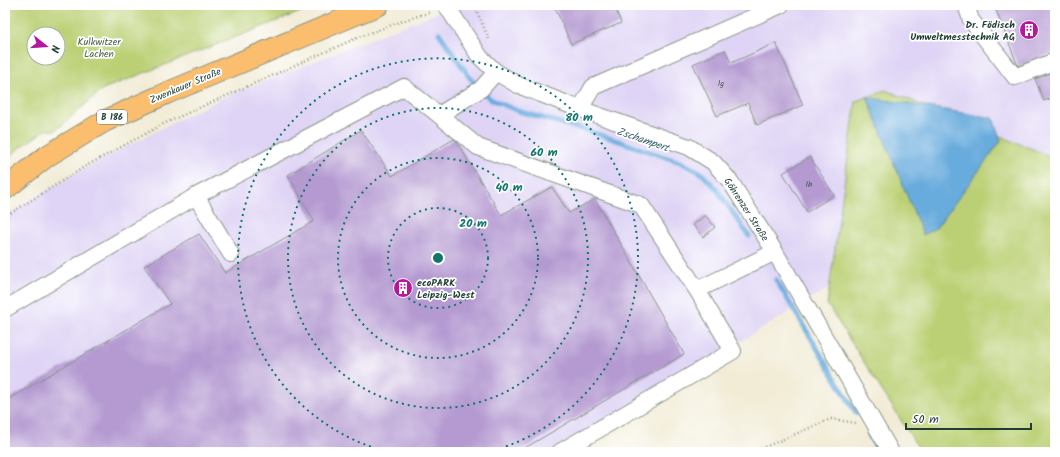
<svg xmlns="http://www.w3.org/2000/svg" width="1060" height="457" font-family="Kalam,sans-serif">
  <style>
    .built { fill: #dfd4f5 }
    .green { fill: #bbd074; stroke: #6d8654; fill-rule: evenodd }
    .water { fill: #67abdd; stroke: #437488 }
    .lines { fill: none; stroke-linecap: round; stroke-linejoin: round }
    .stream { stroke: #67abdd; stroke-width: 5 }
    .building { fill: #b49ad1 }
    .minor-casing { stroke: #889485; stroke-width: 18 }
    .major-casing { stroke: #889485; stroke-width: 23 }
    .path { stroke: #889485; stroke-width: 2.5; stroke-dasharray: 1 3; stroke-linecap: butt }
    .minor { stroke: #fff; stroke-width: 16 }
    .major { stroke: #fbbd6e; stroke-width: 21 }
    .ring { fill: none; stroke: #0f766e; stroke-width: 2; stroke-dasharray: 2 4 }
    .labels { text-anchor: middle; stroke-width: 3.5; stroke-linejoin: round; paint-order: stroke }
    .number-label { font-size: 8px; fill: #44545b }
    .shield { fill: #fff; stroke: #627771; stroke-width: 1 }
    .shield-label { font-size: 9px; font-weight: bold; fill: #1f3d34 }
    .poi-label { font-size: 10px; font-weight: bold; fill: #1f3d34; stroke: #fff; text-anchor: end }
    .park-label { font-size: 10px; fill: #466244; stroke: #fff }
    .street-label { font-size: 10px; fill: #1f3d34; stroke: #fff }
    .water-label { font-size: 11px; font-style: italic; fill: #38646f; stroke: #fff }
    .centre { fill: #0f766e; stroke: #fff; stroke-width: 2 }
    .ring-label { font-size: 12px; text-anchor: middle; font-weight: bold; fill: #0f766e; stroke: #fff; stroke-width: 3.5; stroke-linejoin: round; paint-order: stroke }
  </style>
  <rect width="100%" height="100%" fill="#fff"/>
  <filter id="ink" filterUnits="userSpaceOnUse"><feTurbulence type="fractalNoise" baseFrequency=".025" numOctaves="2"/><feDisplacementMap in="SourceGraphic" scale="8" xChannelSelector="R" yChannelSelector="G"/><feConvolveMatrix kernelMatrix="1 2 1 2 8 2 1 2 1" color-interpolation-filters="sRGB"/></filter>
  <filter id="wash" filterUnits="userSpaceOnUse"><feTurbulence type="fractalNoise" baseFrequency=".012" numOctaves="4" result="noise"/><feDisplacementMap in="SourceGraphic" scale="16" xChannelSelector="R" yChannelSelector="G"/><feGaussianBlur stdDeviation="0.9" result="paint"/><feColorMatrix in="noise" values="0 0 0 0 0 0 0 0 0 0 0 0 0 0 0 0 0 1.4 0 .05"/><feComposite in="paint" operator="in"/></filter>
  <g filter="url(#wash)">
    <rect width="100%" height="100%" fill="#f2ecd6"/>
    <path class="built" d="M456 5H1055V174L831 287 576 441 559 452H5V220L11 213 77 172 219 99Z"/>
    <path class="green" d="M5 5H318L103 89 56 130H45L5 159ZM34 34H58V58H34Z
      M885 90 1055 158V452H921L827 304 856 101Z"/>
    <path class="water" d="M867 97 993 118 1001 141 936 228 923 235Z"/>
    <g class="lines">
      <path class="stream" d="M439 33 470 78 490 99 518 111 592 132 680 162 700 172 715 187 749 236
        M776 280 856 413
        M869 435 879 452"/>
    </g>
    <g id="blocks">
      <path class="building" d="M554 5H614L621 23 571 44Z
        M994 5H1055V52L1018 66Z
        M776 43 803 105 757 125 748 103 717 116 693 64 725 50 731 63Z
        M1055 71V97L1044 101 1035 79Z
        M361 130 392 176 454 139 457 142 501 215 552 187 569 213 595 199 684 354 518 452H9L5 445V401L170 304 144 266 199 234 225 273 314 221 288 175Z
        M810 157 834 195 807 212 783 173Z
        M705 215 715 227 703 237 693 225Z"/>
    </g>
  </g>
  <g filter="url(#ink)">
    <use href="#blocks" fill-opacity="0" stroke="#889485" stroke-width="1"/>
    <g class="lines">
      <g class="minor-casing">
        <path id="minor" d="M446 5 480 57 496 72 518 85 580 109 689 147 713 162 730 181 775 252 891 452
          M966 5 971 20 1015 77 1055 61
          M580 109 593 87 781 5
          M439 115 478 147 641 205 697 290
          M231 254 196 196 404 87 439 115 481 89 496 72
          M5 309 196 196
          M560 452 733 351 697 290 775 252"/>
      </g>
      <g class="major-casing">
        <path id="major" d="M5 189 47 156 105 121 167 93 378 5"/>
      </g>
      <path class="path" d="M474 5 489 39
        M5 219 11 213 86 166 165 123 359 37 408 19 431 12
        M760 452V449L831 419 856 423"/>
      <use href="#minor" class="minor"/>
      <use href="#major" class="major"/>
    </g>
  </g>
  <g class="ring">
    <circle cx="438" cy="258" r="50"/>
    <circle cx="438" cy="258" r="100"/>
    <circle cx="438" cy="258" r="150"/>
    <path d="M388 452A200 200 0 1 1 488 452"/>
  </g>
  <defs>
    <g id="building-disc" transform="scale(1)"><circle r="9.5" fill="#b5179e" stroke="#fff"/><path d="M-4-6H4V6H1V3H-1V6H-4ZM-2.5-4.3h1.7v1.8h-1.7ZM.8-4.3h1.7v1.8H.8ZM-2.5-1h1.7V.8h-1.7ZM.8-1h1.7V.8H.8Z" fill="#fff"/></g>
  </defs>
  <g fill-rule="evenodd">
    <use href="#building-disc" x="1029" y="30"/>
    <use href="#building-disc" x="403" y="288"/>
  </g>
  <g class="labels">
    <g class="number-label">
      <text x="721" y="86">1g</text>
      <text x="809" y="187">1h</text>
    </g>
    <rect class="shield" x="97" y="110" width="30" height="14" rx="3"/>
    <g class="shield-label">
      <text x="112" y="120">B 186</text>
    </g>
    <g class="poi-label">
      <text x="1015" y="28">Dr. Födisch<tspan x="1015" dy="12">Umweltmesstechnik AG</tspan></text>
      <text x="417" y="286" text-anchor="start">ecoPARK<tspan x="417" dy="12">Leipzig-West</tspan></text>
    </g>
    <g class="park-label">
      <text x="99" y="45">Kulkwitzer<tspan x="99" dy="12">Lachen</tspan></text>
    </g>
    <g class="street-label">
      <text transform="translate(185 85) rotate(-23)" y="4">Zwenkauer Straße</text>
      <text transform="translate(747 209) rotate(57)" y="4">Göhrenzer Straße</text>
    </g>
    <g class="water-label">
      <text transform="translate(643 139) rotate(19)" y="4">Zschampert</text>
    </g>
  </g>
  <circle cx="438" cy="258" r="6" class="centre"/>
  <g class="ring-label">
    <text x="579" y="121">80 m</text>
    <text x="544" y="156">60 m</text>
    <text x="509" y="191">40 m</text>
    <text x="473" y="227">20 m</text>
  </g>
  <rect width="1060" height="457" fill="none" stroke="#fff" stroke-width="20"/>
  <g transform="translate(46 46) rotate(107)"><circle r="19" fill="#ffffff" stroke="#a5b1ae"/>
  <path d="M0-3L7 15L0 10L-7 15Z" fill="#b5179e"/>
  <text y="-6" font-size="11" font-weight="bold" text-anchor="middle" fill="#1f3d34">N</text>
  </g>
  <path d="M906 423v6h125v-6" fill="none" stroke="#1f3d34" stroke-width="2"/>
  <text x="912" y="423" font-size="12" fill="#1f3d34" stroke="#ffffff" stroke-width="3" paint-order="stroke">50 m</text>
</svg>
